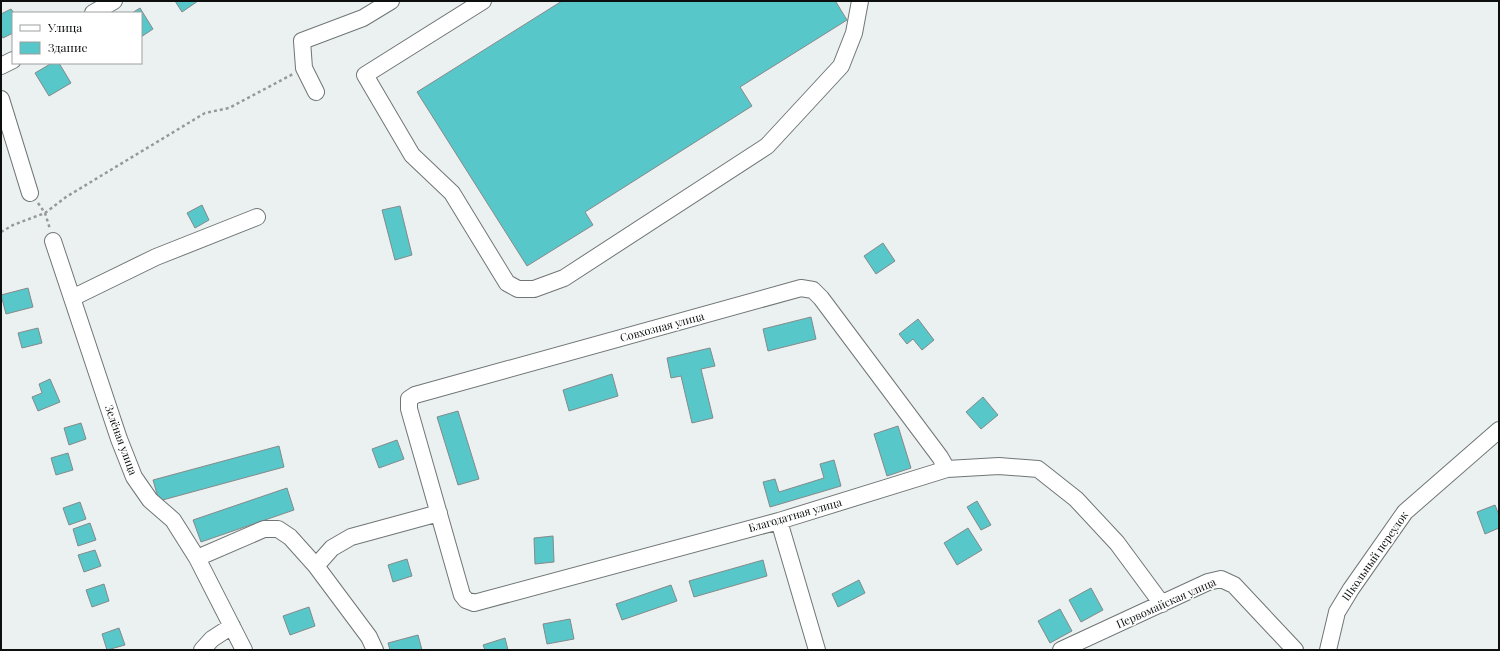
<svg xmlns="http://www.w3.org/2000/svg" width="1500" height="651" font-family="'Playfair Display',serif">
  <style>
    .building { fill: #57c7c9; stroke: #858a8a }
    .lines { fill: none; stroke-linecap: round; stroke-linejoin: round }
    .minor-casing { stroke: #707575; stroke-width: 18 }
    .path { stroke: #959999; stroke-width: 2.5; stroke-dasharray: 3 3; stroke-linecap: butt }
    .minor { stroke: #fff; stroke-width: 16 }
    .labels { text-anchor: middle; stroke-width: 3; stroke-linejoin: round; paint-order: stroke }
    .street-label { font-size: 11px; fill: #0d0f0f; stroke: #fff }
  </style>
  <rect width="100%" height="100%" fill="#ebf1f1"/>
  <path class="building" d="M175 1H198L182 12Z
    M562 1H838L836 2 847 20 740 87 752 106 585 212 593 225 527 266 417 92Z
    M140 8 153 29 141 37V13H132Z
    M11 9 14 13 13 33 3 38 1 35V14Z
    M52 63H59L71 83 49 96 35 73Z
    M202 205 209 220 195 228 187 213Z
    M400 206 412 255 395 260 382 210Z
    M883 243 895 261 876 274 864 256Z
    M28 288 33 307 6 314 1 295Z
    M811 317 816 339 768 351 763 329Z
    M918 319 934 340 922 350 913 339 907 344 899 334Z
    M38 328 42 343 22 348 18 333Z
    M710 348 715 366 701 369 713 418 692 423 681 376 671 378 667 358Z
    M612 374 618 396 569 411 563 390Z
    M50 379 60 402 38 411 32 397 42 393 39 384Z
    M983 397 998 415 981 429 966 412Z
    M458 411 479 479 458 485 437 417Z
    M81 423 86 439 69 445 64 428Z
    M898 426 911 468 887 476 874 434Z
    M397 440 404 459 379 468 372 449Z
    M279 446 284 467 159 501 153 480Z
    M68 453 73 470 56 475 51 458Z
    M834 460 841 486 770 507 763 482 775 479 779 492 824 478 820 464Z
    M287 488 294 510 201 542 193 520Z
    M977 501 991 525 981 530 967 507Z
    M80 502 86 519 69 525 63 508Z
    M1495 505 1499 515V528L1485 534 1477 512Z
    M90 523 96 540 78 546 73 529Z
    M968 528 982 550 957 565 944 543Z
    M553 536 554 562 535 564 534 538Z
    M95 550 101 566 84 572 78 555Z
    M407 559 412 576 393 582 388 565Z
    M763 560 767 576 694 597 689 581Z
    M859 580 865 593 838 607 832 594Z
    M104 584 109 601 92 607 86 590Z
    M671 585 677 601 622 620 616 604Z
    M1091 588 1103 610 1081 622 1069 600Z
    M309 607 315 626 290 635 283 616Z
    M1060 609 1072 631 1050 643 1038 621Z
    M570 619 574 639 547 644 543 624Z
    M119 628 125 645 107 650 102 634Z
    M418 635 422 650H390L388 643Z
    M505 638 508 650H485L483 645Z"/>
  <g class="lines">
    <g class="minor-casing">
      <path id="minor" d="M483 1 365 75 412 155 452 193 507 283 518 289H534L564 278 767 146 841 66 854 33 860 1
        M93 13 114 1
        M1 66 13 60
        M316 92 304 68 302 41 363 18 391 1
        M1 99 30 193
        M53 241 119 439 134 477 150 500 173 520 197 558 244 650
        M72 298 156 257 257 217
        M947 469 940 457 821 298 813 290 801 288 415 395 409 399V409L462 595 466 600 474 603 779 521 947 469 999 466 1038 469 1076 499 1117 543 1162 604
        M779 521 817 650
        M197 558 264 529H278L290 537 316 566 369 637 375 650
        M316 566 332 548 351 537 439 513
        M202 650 212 639 232 626
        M1061 650 1208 582 1221 579 1234 585 1295 650
        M1328 650 1337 612 1351 589 1405 512 1499 430"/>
    </g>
    <path class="path" d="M38 203 45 213 50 229
      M1 232 13 225 45 213 66 197 205 113 229 108 293 74"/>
    <use href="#minor" class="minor"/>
  </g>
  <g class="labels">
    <g class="street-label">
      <text transform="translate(662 327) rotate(-15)" y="4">Совхозная улица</text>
      <text transform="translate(121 440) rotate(70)" y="4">Зелёная улица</text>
      <text transform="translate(795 515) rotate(-16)" y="4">Благодатная улица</text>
      <text transform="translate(1375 556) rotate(-55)" y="4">Школьный переулок</text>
      <text transform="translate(1166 603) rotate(-24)" y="4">Первомайская улица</text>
    </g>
  </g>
  <rect width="1500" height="651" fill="none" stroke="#0d0f0f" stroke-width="4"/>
  <rect x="12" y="12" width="130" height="52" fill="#ffffff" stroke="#9e9f9f"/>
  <rect x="20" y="25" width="20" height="6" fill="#ffffff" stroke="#9e9f9f"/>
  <text x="48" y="32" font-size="12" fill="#0d0f0f">Улица</text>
  <rect x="20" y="42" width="20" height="12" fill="#57c7c9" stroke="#9e9f9f"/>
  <text x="48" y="52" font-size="12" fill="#0d0f0f">Здание</text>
</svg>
